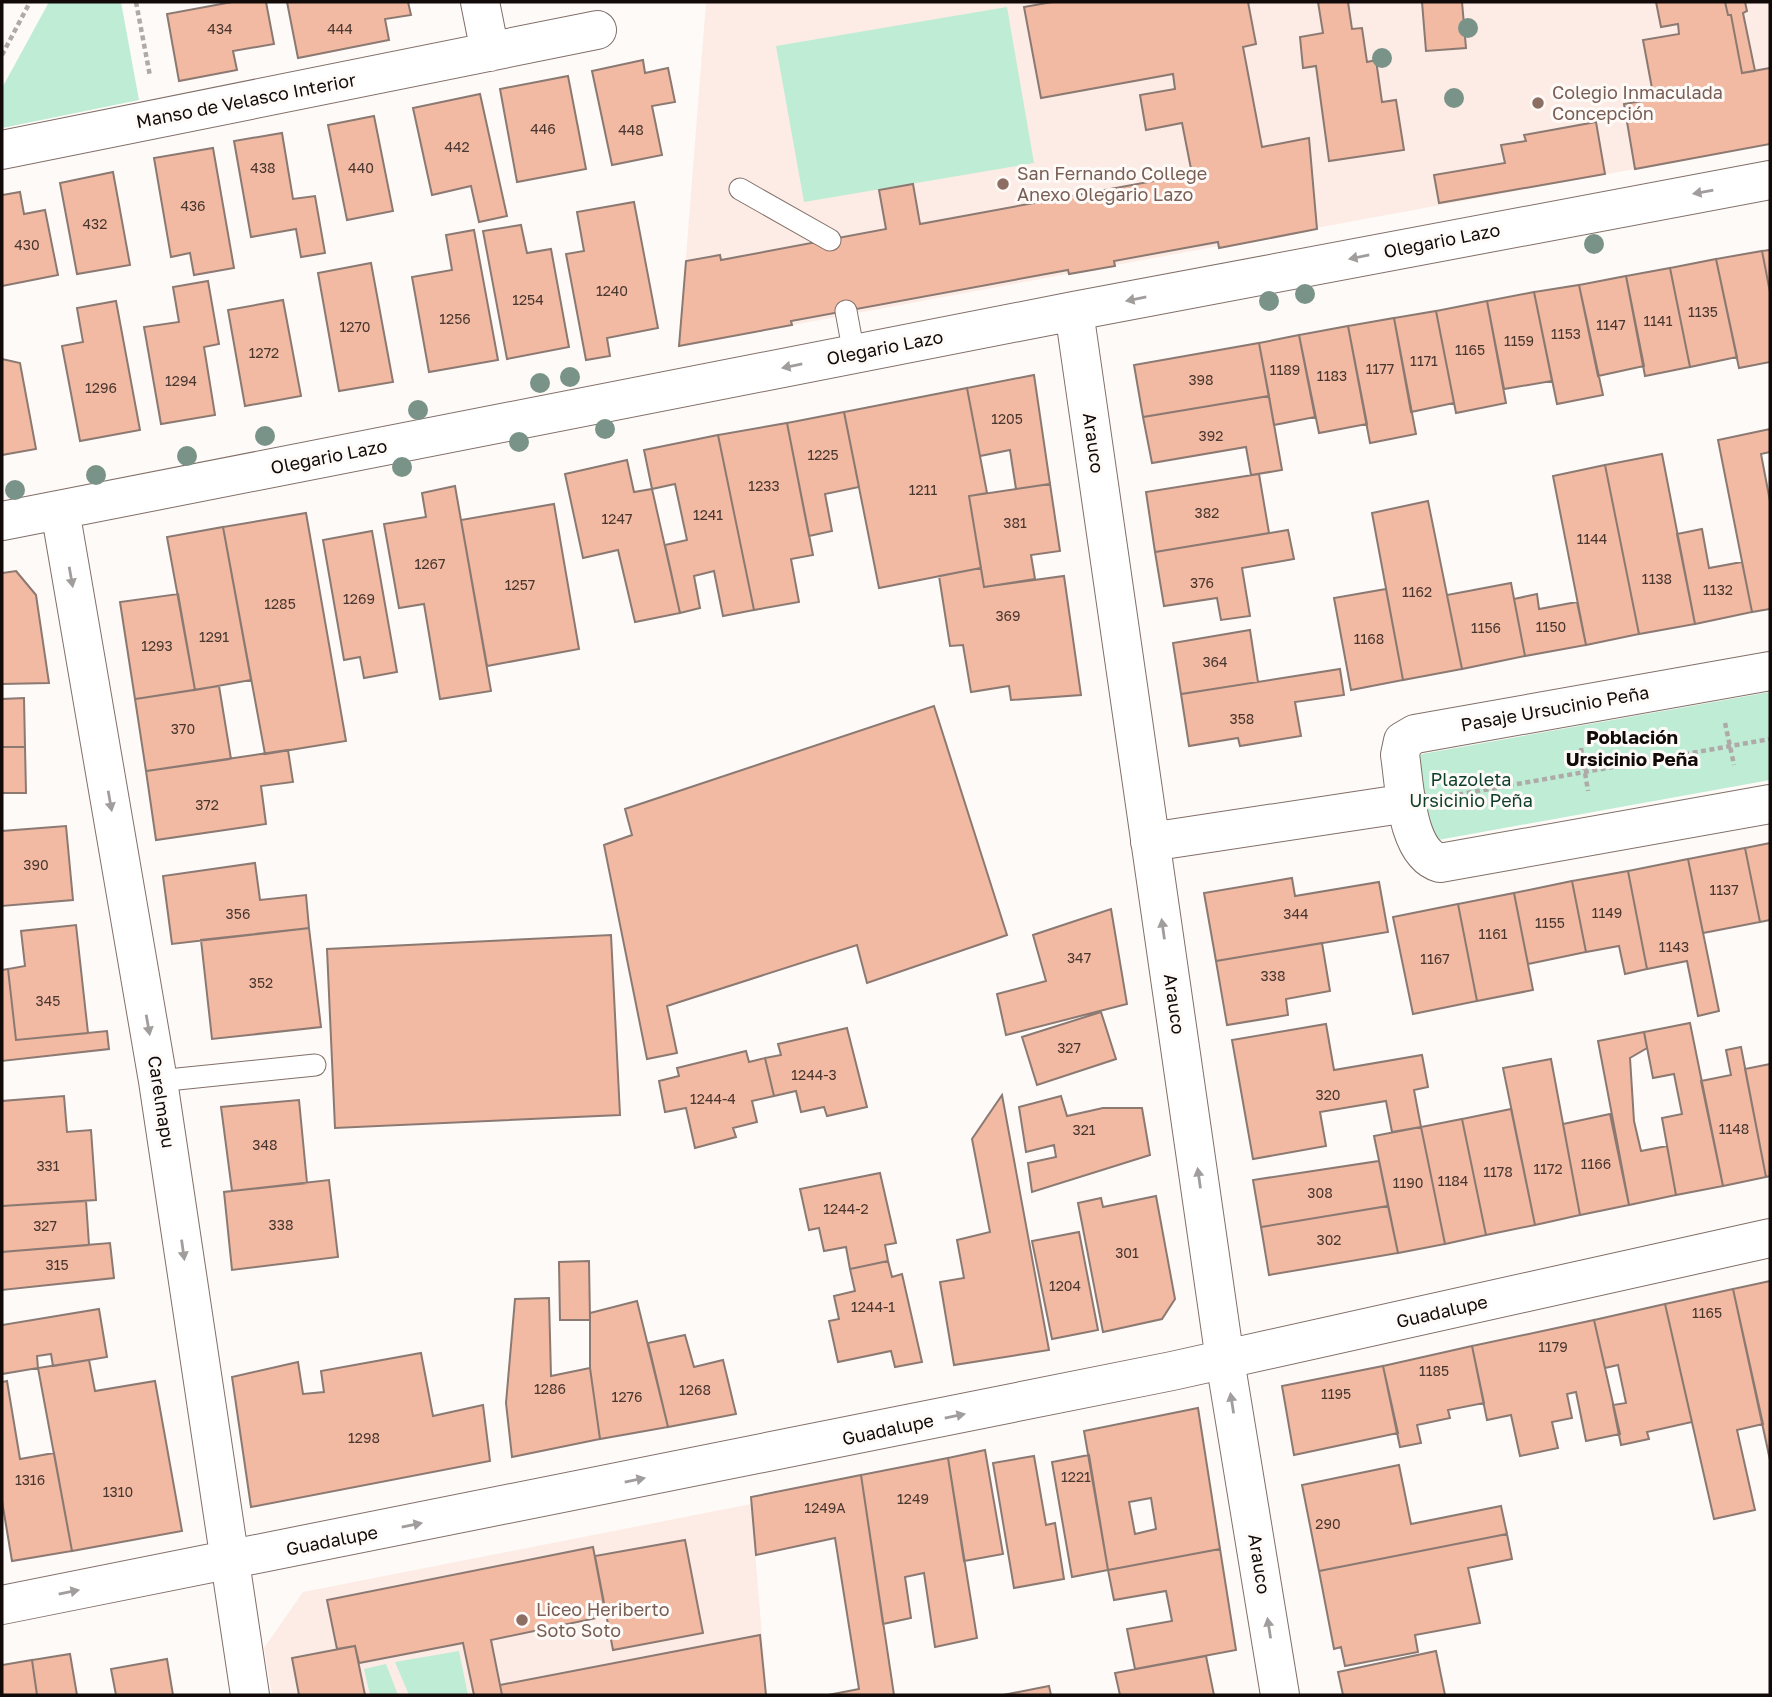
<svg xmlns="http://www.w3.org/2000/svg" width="1772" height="1697" font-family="'Golos Text',sans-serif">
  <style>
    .built { fill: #fdece5 }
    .green { fill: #beecd5 }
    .building { fill: #f2baa3; stroke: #8b7972; stroke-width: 2; fill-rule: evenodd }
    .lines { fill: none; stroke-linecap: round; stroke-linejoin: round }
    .lane-casing { stroke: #816f68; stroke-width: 23 }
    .street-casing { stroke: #816f68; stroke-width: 40 }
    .path { stroke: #afaaa8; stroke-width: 4.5; stroke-dasharray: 5 3.5; stroke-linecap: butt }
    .lane { stroke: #fff; stroke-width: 21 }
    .street { stroke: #fff; stroke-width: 38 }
    .tree { fill: #799388 }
    .oneway { fill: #a09d9c }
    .education-dot { fill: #8d6e63; stroke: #fefaf8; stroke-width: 2.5 }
    .labels { text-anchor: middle; stroke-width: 6; stroke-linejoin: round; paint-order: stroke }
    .number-label { font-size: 14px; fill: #49362f }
    .education-label { font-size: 18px; fill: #785e54; stroke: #fefaf8; text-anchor: start }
    .street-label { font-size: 18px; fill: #110a08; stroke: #fefaf8 }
    .park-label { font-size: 18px; fill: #0d3e2c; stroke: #fefaf8 }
    .neighbourhood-label { font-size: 19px; font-weight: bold; fill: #110a08; stroke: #fefaf8 }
  </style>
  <rect width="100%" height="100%" fill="#fefaf8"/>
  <path class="built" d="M706 2H1770V144L679 346Z
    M751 1504 767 1695H272L264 1648 303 1592Z"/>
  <path class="green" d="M49 2H121L139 100 2 128V88Z
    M1007 7 1034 163 804 202 776 46Z
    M1770 692V780L1438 840 1430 839 1416 760 1422 754Z
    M459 1651 468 1695H409L395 1662Z
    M386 1664 398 1695H370L364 1669Z"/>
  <path class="building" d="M232 2H266L274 44 233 51 237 70 179 81 167 14Z
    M287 2H408L411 15 385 19 389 40 298 58Z
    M1052 2H1248L1256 44 1243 47 1262 147 1309 138 1317 229 1219 248 1218 242 1114 261 1115 266 1069 274 1068 270 791 321 792 325 679 346 686 261 720 255 721 260 886 229 879 190 913 184 920 224 1192 174 1182 123 1146 130 1140 95 1175 89 1173 74 1041 98 1024 7Z
    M1318 2H1348L1352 29 1362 28 1367 62 1376 60 1382 102 1396 100 1404 150 1329 161 1316 66 1303 68 1300 37 1323 33Z
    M1422 2H1462L1466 48 1426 51Z
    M1656 2H1725L1728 15H1731L1742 73 1770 68V144L1635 169 1624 104 1654 99 1643 40 1679 34 1678 24 1661 27Z
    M1725 2H1745L1747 11 1743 13 1755 71 1742 73 1731 15H1728Z
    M643 60 645 73 668 68 675 102 652 106 662 155 612 165 592 71Z
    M568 76 586 169 517 182 500 89Z
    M480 94 507 216 479 222 471 186 432 195 413 108Z
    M374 116 393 211 347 220 328 125Z
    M1596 122 1605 174 1439 203 1434 175 1505 163 1501 145 1526 141 1524 135Z
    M282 133 293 199 315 196 325 253 301 257 296 229 251 237 234 141Z
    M213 148 234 268 194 275 190 253 171 257 154 158Z
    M113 172 130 265 77 274 60 183Z
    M20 192 24 214 45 210 58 275 2 286V195Z
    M634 202 658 328 607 338 610 356 586 360 566 254 584 251 577 212Z
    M521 225 527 253 551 249 569 347 507 359 483 231Z
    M474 230 498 360 429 372 412 277 452 270 446 235Z
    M1770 250V292L1762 251Z
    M1762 251 1770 292V362L1739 368 1716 259Z
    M1716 259 1737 357 1690 367 1670 268Z
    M371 263 393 382 339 391 318 273Z
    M1670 268 1690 367 1645 376 1626 276Z
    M1626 276 1644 366 1598 376 1579 285Z
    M208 281 219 344 204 347 215 415 161 424 144 327 179 322 173 287Z
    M1579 285 1603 395 1557 404 1534 292Z
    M1534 292 1552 381 1504 389 1487 301Z
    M283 300 301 396 245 406 228 310Z
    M116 301 140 430 80 441 62 346 83 342 77 308Z
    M1487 301 1506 403 1456 413 1436 311Z
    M1436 311 1454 403 1411 412 1394 318Z
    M1394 318 1416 434 1370 443 1348 326Z
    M1348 326 1367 424 1319 433 1299 335Z
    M1299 335 1315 417 1274 425 1259 343Z
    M1259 343 1269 396 1143 417 1134 365Z
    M2 359 20 363 36 449 2 455Z
    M1034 375 1050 484 1016 489 1010 450 980 456 967 388Z
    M967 388 987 493 969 496 981 568 879 588 844 412Z
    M1269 396 1282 470 1251 475 1246 447 1152 463 1143 417Z
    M844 412 859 487 825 494 832 531 809 536 787 423Z
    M787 423 813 555 791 559 799 602 754 610 718 435Z
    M1770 429V452L1761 454 1770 501V609L1752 612 1718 440Z
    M718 435 754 610 723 616 714 571 694 576 700 608 680 613 665 545 687 540 675 484 652 489 644 450Z
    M1662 454 1695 624 1639 634 1605 465Z
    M627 460 634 492 652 489 680 613 635 622 618 550 583 558 565 474Z
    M1605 465 1639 634 1586 645 1553 476Z
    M1259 474 1269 533 1155 552 1146 492Z
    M1050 484 1060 551 1031 555 1035 579 984 587 969 496Z
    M455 486 491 691 440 699 424 604 399 608 384 524 426 517 422 493Z
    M1428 501 1462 669 1403 680 1372 513Z
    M554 504 579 649 487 666 461 520Z
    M306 513 346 741 265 754 223 527Z
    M223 527 251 680 195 690 167 537Z
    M1702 529 1709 568 1742 562 1752 612 1695 624 1677 534Z
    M1288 530 1294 559 1242 568 1250 616 1221 620 1217 598 1164 606 1155 552Z
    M372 531 397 672 364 678 360 657 344 660 323 540Z
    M981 568 984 587 1064 576 1081 695 1011 700 1009 686 971 692 963 645 950 646 939 576Z
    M16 571 36 595 49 683 2 684V573Z
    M1511 583 1525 656 1462 669 1447 595Z
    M1386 589 1403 680 1351 690 1334 598Z
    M178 594 195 690 135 699 120 602Z
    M1537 594 1539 609 1577 602 1586 645 1525 656 1514 599Z
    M1250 630 1258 682 1181 694 1173 643Z
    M1340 669 1344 695 1295 702 1301 736 1240 746 1238 738 1189 746 1181 694Z
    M219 686 231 759 146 771 135 699Z
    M24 698 25 747H2V699Z
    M934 706 1007 935 867 983 857 945 667 1006 677 1053 647 1059 604 845 632 835 625 809Z
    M2 747H25L26 793H2Z
    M288 750 293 782 261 786 266 824 156 840 146 771Z
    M66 826 73 900 2 906V831Z
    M1770 843V920L1760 922 1745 848Z
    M1745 848 1760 922 1703 933 1688 859Z
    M1688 859 1719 1011 1698 1016 1687 961 1647 969 1628 871Z
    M255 863 260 900 306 895 309 928 172 944 163 876Z
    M1628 871 1647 969 1625 974 1619 946 1586 952 1572 881Z
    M1292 878 1295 896 1379 882 1388 932 1216 961 1204 893Z
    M1572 881 1586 952 1528 964 1514 893Z
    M1514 893 1533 990 1477 1001 1458 904Z
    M1458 904 1477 1001 1413 1014 1393 917Z
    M1111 909 1127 1004 1006 1035 997 994 1046 981 1033 935Z
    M76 925 88 1033 16 1040 8 969 25 966 21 931Z
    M309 928 321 1027 212 1039 201 940Z
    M611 935 620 1115 335 1128 327 949Z
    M1322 943 1330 991 1286 999 1288 1015 1227 1025 1216 961Z
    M8 969 16 1040 107 1031 109 1049 2 1061V970Z
    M1101 1012 1116 1059 1037 1085 1022 1037Z
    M1690 1023 1723 1186 1676 1195 1662 1118 1682 1114 1674 1074 1653 1078 1644 1032Z
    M1326 1024 1334 1070 1422 1055 1428 1087 1414 1090 1421 1127 1392 1132 1386 1101 1320 1112 1326 1146 1253 1159 1232 1040Z
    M847 1028 867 1107 827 1116 824 1107 801 1112 796 1091 774 1096 765 1058 781 1055 778 1044Z
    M1644 1032 1647 1048 1630 1058 1634 1121 1641 1151 1667 1146 1676 1195 1629 1205 1598 1041Z
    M1741 1047 1766 1177 1723 1186 1701 1081 1731 1075 1726 1050Z
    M746 1051 749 1062 765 1058 774 1096 752 1101 757 1122 733 1128 736 1137 695 1148 686 1108 665 1112 659 1081 679 1076 677 1068Z
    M1551 1059 1580 1215 1535 1225 1503 1068Z
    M1770 1064V1176L1766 1177 1745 1069Z
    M1002 1095 1049 1350 954 1365 940 1282 964 1278 957 1240 990 1232 972 1139Z
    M64 1096 67 1132 91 1130 96 1200 2 1206V1101Z
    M1061 1096 1067 1116 1103 1108H1142L1150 1155 1032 1192 1028 1163 1056 1157 1054 1145 1026 1152 1019 1107Z
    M299 1100 307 1183 232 1191 221 1107Z
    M1511 1109 1535 1225 1486 1235 1462 1119Z
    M1610 1114 1629 1205 1580 1215 1563 1124Z
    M1462 1119 1486 1235 1445 1244 1421 1127Z
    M1421 1127 1445 1244 1398 1253 1374 1136Z
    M1379 1161 1388 1206 1261 1227 1253 1180Z
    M880 1173 896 1243 885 1245 888 1261 850 1269 846 1247 824 1251 819 1228 809 1230 800 1189Z
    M329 1180 338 1257 232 1270 224 1192Z
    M1156 1196 1175 1299 1162 1319 1103 1332 1078 1203 1101 1198 1103 1207Z
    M86 1201 89 1245 2 1252V1206Z
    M1388 1206 1398 1253 1269 1275 1261 1227Z
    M1079 1232 1098 1330 1052 1339 1032 1241Z
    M110 1243 114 1278 2 1290V1252Z
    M589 1261 590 1320H560L559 1262Z
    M888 1261 892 1277 902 1274 922 1362 895 1367 891 1351 838 1362 829 1321 839 1319 834 1296 855 1291 850 1269Z
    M1770 1281V1460L1733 1289Z
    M1733 1289 1763 1424 1737 1430 1755 1510 1714 1519 1665 1304Z
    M549 1298 551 1376 590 1368 600 1439 512 1457 506 1403 515 1299Z
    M637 1301 668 1427 600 1439 590 1368V1313Z
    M1665 1304 1692 1422 1647 1432 1649 1439 1621 1445 1613 1405 1626 1403 1618 1365 1605 1368 1594 1320Z
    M99 1309 107 1357 53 1366 51 1354 37 1356 38 1368 2 1374V1325Z
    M1594 1320 1620 1434 1586 1441 1576 1392 1567 1394 1572 1418 1552 1422 1558 1448 1520 1456 1511 1415 1487 1420 1472 1346Z
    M685 1335 694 1367 723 1360 736 1414 668 1427 648 1343Z
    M1472 1346 1484 1403 1448 1410 1450 1418 1417 1425 1421 1443 1400 1447 1383 1366Z
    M421 1353 433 1416 483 1405 490 1461 251 1507 232 1377 298 1362 303 1394 324 1392 321 1371Z
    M89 1360 95 1391 155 1381 182 1531 72 1551 38 1368Z
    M1383 1366 1398 1433 1294 1455 1282 1386Z
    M7 1381 20 1459 54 1453 72 1551 12 1561 2 1501V1382Z
    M1198 1408 1220 1549 1108 1570 1084 1431ZM1151 1498 1156 1529 1135 1534 1129 1502Z
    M985 1450 1003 1554 964 1561 948 1458Z
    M1089 1455 1108 1570 1072 1577 1052 1462Z
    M1034 1456 1046 1525 1055 1523 1064 1579 1014 1588 993 1463Z
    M948 1458 977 1638 935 1647 924 1573 905 1577 911 1618 883 1624 861 1475Z
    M1399 1465 1411 1524 1501 1506 1507 1534 1319 1571 1302 1485Z
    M861 1475 894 1695H828L859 1689 835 1538 756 1555 751 1497Z
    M1507 1534 1512 1559 1468 1568 1480 1623 1415 1635 1418 1652 1345 1666 1341 1647 1334 1649 1319 1571Z
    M685 1540 703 1633 613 1650 595 1556Z
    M593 1547 606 1616 491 1640 502 1695H474L463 1643 359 1663 355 1646 337 1649 327 1600Z
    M1220 1549 1236 1650 1135 1669 1127 1629 1172 1621 1166 1591 1114 1600 1108 1570Z
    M760 1635 766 1695H502L500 1685Z
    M355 1646 365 1695H299L292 1658Z
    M1436 1651 1445 1695H1343L1338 1672Z
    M70 1654 77 1695H37L32 1660Z
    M1206 1656 1214 1695H1120L1115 1673Z
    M167 1659 173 1695H116L111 1669Z
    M32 1660 37 1695H2V1665Z
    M1049 1686 1051 1695H1003Z"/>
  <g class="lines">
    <g class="lane-casing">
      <path id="lane" d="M740 189 830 240
        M846 311 854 354
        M158 1081 315 1065"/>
    </g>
    <g class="street-casing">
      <path id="street" d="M480 2 490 52
        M2 150 597 30
        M1074 311 1225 1360 1280 1695
        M60 510 158 1081 250 1695
        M2 521 1074 311 1770 180
        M1770 671 1415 734 1403 741 1400 755C1405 787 1406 853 1440 863L1770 804
        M1150 842 1408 803
        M2 1605 1172 1371 1770 1238"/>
    </g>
    <path class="path" d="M136 2 150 76
      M2 55 30 2
      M1725 723 1734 765
      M1581 748 1588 791
      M1450 796 1770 739"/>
    <use href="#lane" class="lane"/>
    <use href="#street" class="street"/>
  </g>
  <g class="tree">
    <circle cx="1468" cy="28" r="10"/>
    <circle cx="1382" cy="58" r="10"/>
    <circle cx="1454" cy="98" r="10"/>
    <circle cx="1594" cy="244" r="10"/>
    <circle cx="1305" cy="294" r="10"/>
    <circle cx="1269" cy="301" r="10"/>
    <circle cx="570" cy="377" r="10"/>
    <circle cx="540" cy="383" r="10"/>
    <circle cx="418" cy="410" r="10"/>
    <circle cx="605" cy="429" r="10"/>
    <circle cx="265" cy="436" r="10"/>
    <circle cx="519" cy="442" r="10"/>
    <circle cx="187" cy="456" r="10"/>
    <circle cx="402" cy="467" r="10"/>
    <circle cx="96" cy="475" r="10"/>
    <circle cx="15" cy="490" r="10"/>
  </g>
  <defs><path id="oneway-solid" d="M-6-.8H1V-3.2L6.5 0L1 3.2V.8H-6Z" transform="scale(1.75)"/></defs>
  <g class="oneway">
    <use href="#oneway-solid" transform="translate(1703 192) rotate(170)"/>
    <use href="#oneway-solid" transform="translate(1359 257) rotate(169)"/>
    <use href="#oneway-solid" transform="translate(1136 299) rotate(169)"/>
    <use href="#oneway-solid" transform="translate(792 366) rotate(169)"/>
    <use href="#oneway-solid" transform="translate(71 577) rotate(80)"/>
    <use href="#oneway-solid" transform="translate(110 801) rotate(80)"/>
    <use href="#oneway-solid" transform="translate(1163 929) rotate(-98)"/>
    <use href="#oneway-solid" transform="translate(148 1025) rotate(80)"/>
    <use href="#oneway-solid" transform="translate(1199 1178) rotate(-98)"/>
    <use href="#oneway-solid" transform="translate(183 1250) rotate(82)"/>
    <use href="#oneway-solid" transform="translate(1232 1403) rotate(-99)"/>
    <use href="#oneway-solid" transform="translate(955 1416) rotate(-12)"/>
    <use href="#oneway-solid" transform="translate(635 1480) rotate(-11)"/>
    <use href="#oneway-solid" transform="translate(412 1525) rotate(-11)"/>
    <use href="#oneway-solid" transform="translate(69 1592) rotate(-11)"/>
    <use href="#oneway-solid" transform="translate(1269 1628) rotate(-99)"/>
  </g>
  <g class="education-dot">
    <circle cx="1538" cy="103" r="7"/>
    <circle cx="1003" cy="184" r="7"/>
    <circle cx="522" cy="1620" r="7"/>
  </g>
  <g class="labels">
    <g class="number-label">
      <text x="220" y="34">434</text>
      <text x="340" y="34">444</text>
      <text x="543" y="134">446</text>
      <text x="631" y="135">448</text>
      <text x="457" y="152">442</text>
      <text x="263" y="173">438</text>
      <text x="361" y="173">440</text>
      <text x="193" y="211">436</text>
      <text x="95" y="229">432</text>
      <text x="27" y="250">430</text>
      <text x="612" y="296">1240</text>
      <text x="528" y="305">1254</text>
      <text x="1703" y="317">1135</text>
      <text x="455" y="324">1256</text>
      <text x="1658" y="326">1141</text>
      <text x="1611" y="330">1147</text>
      <text x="355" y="332">1270</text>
      <text x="1566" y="339">1153</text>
      <text x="1519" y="346">1159</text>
      <text x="1470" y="355">1165</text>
      <text x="264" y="358">1272</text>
      <text x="1424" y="366">1171</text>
      <text x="1380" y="374">1177</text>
      <text x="1285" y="375">1189</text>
      <text x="1332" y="381">1183</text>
      <text x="1201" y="385">398</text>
      <text x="181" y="386">1294</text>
      <text x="101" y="393">1296</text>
      <text x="1007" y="424">1205</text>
      <text x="1211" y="441">392</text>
      <text x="823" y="460">1225</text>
      <text x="764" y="491">1233</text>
      <text x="923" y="495">1211</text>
      <text x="1207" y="518">382</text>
      <text x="708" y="520">1241</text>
      <text x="617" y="524">1247</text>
      <text x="1015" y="528">381</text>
      <text x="1592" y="544">1144</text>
      <text x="430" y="569">1267</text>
      <text x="1657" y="584">1138</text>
      <text x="1202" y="588">376</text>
      <text x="520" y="590">1257</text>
      <text x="1718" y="595">1132</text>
      <text x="1417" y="597">1162</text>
      <text x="359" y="604">1269</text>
      <text x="280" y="609">1285</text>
      <text x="1008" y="621">369</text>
      <text x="1551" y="632">1150</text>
      <text x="1486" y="633">1156</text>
      <text x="214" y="642">1291</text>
      <text x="1369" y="644">1168</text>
      <text x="157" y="651">1293</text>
      <text x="1215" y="667">364</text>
      <text x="1242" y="724">358</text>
      <text x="183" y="734">370</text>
      <text x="207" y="810">372</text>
      <text x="36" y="870">390</text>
      <text x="1724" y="895">1137</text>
      <text x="1607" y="918">1149</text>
      <text x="238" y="919">356</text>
      <text x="1296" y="919">344</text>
      <text x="1550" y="928">1155</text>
      <text x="1493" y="939">1161</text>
      <text x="1674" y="952">1143</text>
      <text x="1079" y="963">347</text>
      <text x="1435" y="964">1167</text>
      <text x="1273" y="981">338</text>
      <text x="261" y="988">352</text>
      <text x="48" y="1006">345</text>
      <text x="1069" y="1053">327</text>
      <text x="814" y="1080">1244-3</text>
      <text x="1328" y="1100">320</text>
      <text x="713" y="1104">1244-4</text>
      <text x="1734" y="1134">1148</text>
      <text x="1084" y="1135">321</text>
      <text x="265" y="1150">348</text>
      <text x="1596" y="1169">1166</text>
      <text x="48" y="1171">331</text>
      <text x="1548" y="1174">1172</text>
      <text x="1498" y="1177">1178</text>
      <text x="1453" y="1186">1184</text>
      <text x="1408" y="1188">1190</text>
      <text x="1320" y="1198">308</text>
      <text x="846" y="1214">1244-2</text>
      <text x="281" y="1230">338</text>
      <text x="45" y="1231">327</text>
      <text x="1329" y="1245">302</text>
      <text x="1127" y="1258">301</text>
      <text x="57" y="1270">315</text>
      <text x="1065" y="1291">1204</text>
      <text x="873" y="1312">1244-1</text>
      <text x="1707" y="1318">1165</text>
      <text x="1553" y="1352">1179</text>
      <text x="1434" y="1376">1185</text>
      <text x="550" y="1394">1286</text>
      <text x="695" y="1395">1268</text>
      <text x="1336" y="1399">1195</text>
      <text x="627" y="1402">1276</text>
      <text x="364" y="1443">1298</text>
      <text x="1076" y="1482">1221</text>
      <text x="30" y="1485">1316</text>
      <text x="118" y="1497">1310</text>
      <text x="913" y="1504">1249</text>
      <text x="825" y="1513">1249A</text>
      <text x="1328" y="1529">290</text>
    </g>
    <g class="education-label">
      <text x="1552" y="99">Colegio Inmaculada<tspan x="1552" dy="21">Concepción</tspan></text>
      <text x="1017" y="180">San Fernando College<tspan x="1017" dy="21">Anexo Olegario Lazo</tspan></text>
      <text x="536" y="1616">Liceo Heriberto<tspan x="536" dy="21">Soto Soto</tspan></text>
    </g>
    <g class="street-label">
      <text transform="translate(246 101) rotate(-11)" y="6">Manso de Velasco Interior</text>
      <text transform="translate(1442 241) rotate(-11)" y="6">Olegario Lazo</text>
      <text transform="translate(885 348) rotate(-11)" y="6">Olegario Lazo</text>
      <text transform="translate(1093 443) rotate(82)" y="6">Arauco</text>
      <text transform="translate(329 457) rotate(-11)" y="6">Olegario Lazo</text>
      <text transform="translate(1555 709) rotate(-10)" y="6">Pasaje Ursucinio Peña</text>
      <text transform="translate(1174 1004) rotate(82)" y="6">Arauco</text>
      <text transform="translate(161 1102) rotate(81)" y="6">Carelmapu</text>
      <text transform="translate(1442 1312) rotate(-13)" y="6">Guadalupe</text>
      <text transform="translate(888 1430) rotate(-12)" y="6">Guadalupe</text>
      <text transform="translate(332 1541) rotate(-11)" y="6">Guadalupe</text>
      <text transform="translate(1259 1564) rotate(81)" y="6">Arauco</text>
    </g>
    <g class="park-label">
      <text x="1471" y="786">Plazoleta<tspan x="1471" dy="21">Ursicinio Peña</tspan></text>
    </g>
    <g class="neighbourhood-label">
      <text x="1632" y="744">Población<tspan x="1632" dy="22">Ursicinio Peña</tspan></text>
    </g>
  </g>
  <rect width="1772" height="1697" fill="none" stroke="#110a08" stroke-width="7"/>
</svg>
